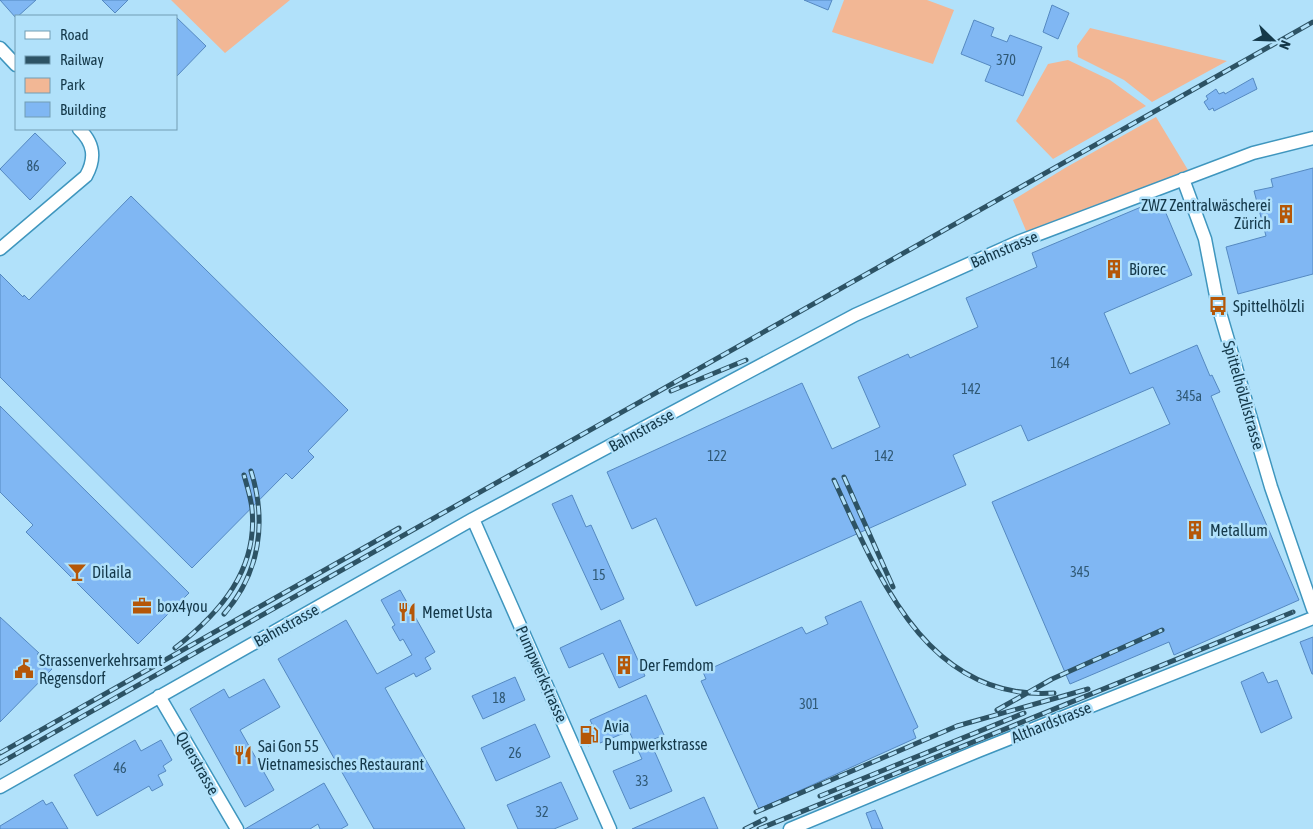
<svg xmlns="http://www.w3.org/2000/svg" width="1313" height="829" font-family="'Asap Condensed',sans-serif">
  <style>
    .green { fill: #f2b795 }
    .building { fill: #80b7f3; stroke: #5589c1 }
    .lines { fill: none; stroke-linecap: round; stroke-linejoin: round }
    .minor-casing { stroke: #3f96be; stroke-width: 15 }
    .minor { stroke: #fff; stroke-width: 12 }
    .rail-casing { stroke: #2d5365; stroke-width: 5 }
    .rail { stroke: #b1e1fa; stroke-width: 3; stroke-dasharray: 9; stroke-linecap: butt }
    .labels { text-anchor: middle; stroke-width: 5; stroke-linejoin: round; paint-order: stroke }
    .number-label { font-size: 14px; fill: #2f5874 }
    .poi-label { font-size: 16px; fill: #143849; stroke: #b1e1fa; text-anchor: start }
    .street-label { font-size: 16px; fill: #143849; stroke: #b1e1fa }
  </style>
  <rect width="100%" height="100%" fill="#b1e1fa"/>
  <path class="green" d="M171 0H290L225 53Z
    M844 0H927L954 10 933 64 832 32Z
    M1090 28 1227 61 1152 102 1124 80 1078 57 1077 46Z
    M1068 60 1110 80 1146 106 1053 159 1016 121 1048 64Z
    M1156 117 1188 170 1027 233 1013 200 1065 168Z"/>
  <path class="building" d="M0 0H36L16 18Z
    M102 0H128L115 13Z
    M804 0H832L828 10Z
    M1052 5 1069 13 1058 39 1043 32Z
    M176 17 206 46 176 77Z
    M974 20 994 28 991 36 1007 42 1010 35 1042 47 1023 96 985 81 991 66 961 54Z
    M1253 78 1257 89 1214 111 1213 108 1209 110 1204 102 1208 99 1206 96 1216 89 1219 94 1224 92 1225 94Z
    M35 133 66 163 30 200 0 169Z
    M1313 168V274L1238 294 1226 247 1266 236 1254 191 1273 187 1271 179Z
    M131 196 348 410 308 451 314 457 292 479 286 473 192 568 0 377V274L23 297 24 295 29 300Z
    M1160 199 1192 275 1104 313 1130 374 1197 345 1210 376 1212 375 1220 392 1211 396 1299 600 1174 655 1169 642 1070 684 992 502 1170 424 1153 387 1028 441 1021 425 953 455 966 485 696 606 656 518 632 529 607 472 802 383 832 449 880 427 858 377 908 354 910 358 978 327 966 298 1037 267 1032 253Z
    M0 406 189 593 138 644 26 532 33 525 0 492Z
    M572 495 586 527 591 525 624 599 601 610 552 504Z
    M400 590 435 652 425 658 431 669 416 677 414 673 385 688 465 829H374L278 659 346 620 377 674 412 655 403 639 400 641 392 627 395 625 381 600Z
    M861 601 918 727 913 730 916 738 759 809 701 681 706 679 703 672 802 627 806 634 828 624 825 617Z
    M0 617 39 653 37 654 52 669 0 722Z
    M620 620 645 676 619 688 603 653 569 668 560 648Z
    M1313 637V674H1312L1300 642Z
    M1263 672 1268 683 1277 680 1292 718 1261 733 1241 682Z
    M515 677 525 700 483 719 472 696Z
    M264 679 280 707 240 730 274 790 245 807 190 709 224 689 229 698Z
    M646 695 664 735 650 741 672 791 630 809 613 771 642 759 629 731 600 743 599 740 588 746 580 730 592 724 590 720Z
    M535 724 550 757 496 781 481 748Z
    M135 740 141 751 161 740 172 760 163 766 166 771 158 775 163 785 152 791 149 786 97 816 74 775Z
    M561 782 578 819 554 829H518L507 805Z
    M324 783 348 825 341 829H320L318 824 310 829H245Z
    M704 797 718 829H632Z
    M43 800 46 805 52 802 68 829H0V826Z
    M875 810 883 829H872L866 813Z"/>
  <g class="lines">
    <g class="minor-casing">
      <path id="minor" d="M0 48 16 65
        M1183 179 1205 239 1218 306 1271 487 1313 609
        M0 249 86 176C96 158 94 143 79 129
        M473 519 610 829
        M159 696 237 829
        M0 787 473 519 855 315 1018 242 1253 153 1313 138
        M790 829 978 751 1313 618"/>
    </g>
    <use href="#minor" class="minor"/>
    <g class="rail-casing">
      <path id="rail" d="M671 391 746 360
        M844 477 893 587
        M834 480C878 576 927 702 1054 693
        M224 614C260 573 267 522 251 471
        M175 648C220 613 258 570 252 509 251 498 247 486 244 475
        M997 710 1052 679 1162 630
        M0 753 399 528
        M0 763 1313 22
        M820 796 1024 713
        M756 812 957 726 1088 689
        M745 829 765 819
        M759 829 1293 612"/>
    </g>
    <use href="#rail" class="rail"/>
  </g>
  <defs>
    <g id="building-bare" transform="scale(1.5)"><path d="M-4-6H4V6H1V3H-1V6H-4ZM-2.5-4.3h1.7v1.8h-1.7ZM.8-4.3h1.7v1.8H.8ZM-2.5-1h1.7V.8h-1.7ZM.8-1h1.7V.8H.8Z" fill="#b55707" stroke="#b1e1fa" stroke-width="2.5" paint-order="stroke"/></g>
    <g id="bus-bare" transform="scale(1.5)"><path d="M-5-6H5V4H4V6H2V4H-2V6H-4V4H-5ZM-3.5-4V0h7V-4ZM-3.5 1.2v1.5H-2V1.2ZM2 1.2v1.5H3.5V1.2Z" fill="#b55707" stroke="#b1e1fa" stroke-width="2.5" paint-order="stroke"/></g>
    <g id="bar-bare" transform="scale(1.5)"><path d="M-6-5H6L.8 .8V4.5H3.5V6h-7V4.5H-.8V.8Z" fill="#b55707" stroke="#b1e1fa" stroke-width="2.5" paint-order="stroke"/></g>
    <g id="office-bare" transform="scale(1.5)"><path d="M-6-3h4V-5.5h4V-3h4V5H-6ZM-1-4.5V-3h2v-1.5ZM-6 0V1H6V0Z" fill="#b55707" stroke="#b1e1fa" stroke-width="2.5" paint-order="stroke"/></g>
    <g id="restaurant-bare" transform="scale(1.5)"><path d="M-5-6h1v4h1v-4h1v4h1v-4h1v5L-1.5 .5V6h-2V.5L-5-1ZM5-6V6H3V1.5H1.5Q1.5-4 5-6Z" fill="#b55707" stroke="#b1e1fa" stroke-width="2.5" paint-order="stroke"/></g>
    <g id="civic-bare" transform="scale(1.5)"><path d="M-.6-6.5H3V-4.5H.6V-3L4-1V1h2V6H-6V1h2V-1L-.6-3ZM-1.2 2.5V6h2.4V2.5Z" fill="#b55707" stroke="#b1e1fa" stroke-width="2.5" paint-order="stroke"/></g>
    <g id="fuel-bare" transform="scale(1.5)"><path d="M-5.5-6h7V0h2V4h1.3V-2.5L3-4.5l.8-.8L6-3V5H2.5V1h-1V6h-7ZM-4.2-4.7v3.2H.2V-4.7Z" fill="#b55707" stroke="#b1e1fa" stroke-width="2.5" paint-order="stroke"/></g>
  </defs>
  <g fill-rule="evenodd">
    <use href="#building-bare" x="1286" y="214"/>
    <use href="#building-bare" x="1114" y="269"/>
    <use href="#bus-bare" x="1218" y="306"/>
    <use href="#building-bare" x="1195" y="530"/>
    <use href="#bar-bare" x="77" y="572"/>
    <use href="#office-bare" x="142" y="606"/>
    <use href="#restaurant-bare" x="407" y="612"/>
    <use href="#building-bare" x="624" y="665"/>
    <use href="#civic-bare" x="24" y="669"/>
    <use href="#fuel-bare" x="589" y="735"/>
    <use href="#restaurant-bare" x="243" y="755"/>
  </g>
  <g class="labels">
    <g class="number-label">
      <text x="1006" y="65">370</text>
      <text x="33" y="171">86</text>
      <text x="1060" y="368">164</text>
      <text x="971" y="394">142</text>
      <text x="1189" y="401">345a</text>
      <text x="717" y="461">122</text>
      <text x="884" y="461">142</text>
      <text x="1080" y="577">345</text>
      <text x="599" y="580">15</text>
      <text x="499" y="703">18</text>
      <text x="809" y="709">301</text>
      <text x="515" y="758">26</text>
      <text x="120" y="773">46</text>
      <text x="642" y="786">33</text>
      <text x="542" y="817">32</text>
    </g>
    <g class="poi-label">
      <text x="1271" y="211" text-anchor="end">ZWZ Zentralwäscherei<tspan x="1271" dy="18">Zürich</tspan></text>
      <text x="1129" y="275">Biorec</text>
      <text x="1233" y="312">Spittelhölzli</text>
      <text x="1210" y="536">Metallum</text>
      <text x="92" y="578">Dilaila</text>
      <text x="157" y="612">box4you</text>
      <text x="422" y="618">Memet Usta</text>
      <text x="39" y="666">Strassenverkehrsamt<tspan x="39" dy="18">Regensdorf</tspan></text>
      <text x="639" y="671">Der Femdom</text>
      <text x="604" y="732">Avia<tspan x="604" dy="18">Pumpwerkstrasse</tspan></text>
      <text x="258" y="752">Sai Gon 55<tspan x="258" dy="18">Vietnamesisches Restaurant</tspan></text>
    </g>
    <g class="street-label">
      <text transform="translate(1004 249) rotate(-23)" y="6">Bahnstrasse</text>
      <text transform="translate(1244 395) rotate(74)" y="6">Spittelhölzlistrasse</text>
      <text transform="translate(641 430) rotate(-29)" y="6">Bahnstrasse</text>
      <text transform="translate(286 625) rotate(-29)" y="6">Bahnstrasse</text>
      <text transform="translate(542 674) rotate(66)" y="6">Pumpwerkstrasse</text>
      <text transform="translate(1051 722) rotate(-22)" y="6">Althardstrasse</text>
      <text transform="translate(198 763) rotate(60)" y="6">Querstrasse</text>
    </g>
  </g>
  <rect x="15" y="15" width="162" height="115" fill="#b1e1fa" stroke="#729db3"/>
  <rect x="25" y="31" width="25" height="8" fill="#ffffff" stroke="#729db3"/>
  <text x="60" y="40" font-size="15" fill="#143849">Road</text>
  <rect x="25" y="56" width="25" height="8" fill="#2d5365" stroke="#729db3"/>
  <text x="60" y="65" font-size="15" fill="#143849">Railway</text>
  <rect x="25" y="78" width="25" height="15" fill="#f2b795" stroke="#729db3"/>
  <text x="60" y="90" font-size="15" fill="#143849">Park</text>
  <rect x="25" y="102" width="25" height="15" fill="#80b7f3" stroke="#729db3"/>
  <text x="60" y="115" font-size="15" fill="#143849">Building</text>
  <g transform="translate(1273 40) rotate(113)" stroke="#b1e1fa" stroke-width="4" paint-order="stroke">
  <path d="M0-4L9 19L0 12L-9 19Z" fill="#143849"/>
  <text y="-8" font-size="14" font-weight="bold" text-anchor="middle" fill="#143849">N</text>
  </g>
</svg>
